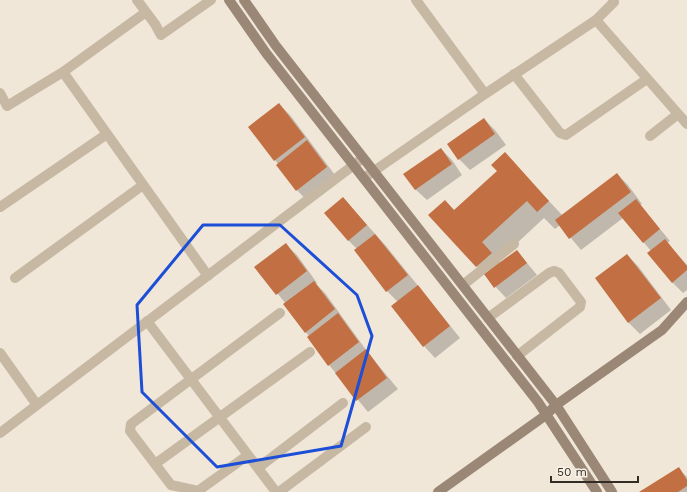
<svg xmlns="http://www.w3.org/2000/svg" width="687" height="492" font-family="'Work Sans',sans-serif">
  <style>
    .shadow { fill: #0003 }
    .building { fill: #c27043 }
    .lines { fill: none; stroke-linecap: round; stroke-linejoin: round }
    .street { stroke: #c7b8a4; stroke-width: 10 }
    .secondary { stroke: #9b8776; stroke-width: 10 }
    .marked { fill: none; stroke: #1d4ed8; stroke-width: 3; stroke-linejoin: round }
  </style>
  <rect width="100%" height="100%" fill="#f0e7d8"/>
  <path class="shadow" d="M279 104 290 115 338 179 308 202 297 190 275 160Z
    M484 119 495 130 506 145 470 170 459 159Z
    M441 149 452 160 462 175 427 200 415 189Z
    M505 154 563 216 617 174 628 185 642 204 640 205 670 241 667 243 687 265V290L683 293 672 282 651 251 623 218 581 250 560 225 555 229 544 218 499 260 501 263 517 251 537 275 506 298 429 215 455 211 498 172Z
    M343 198 386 246 460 338 435 358 424 346 393 306 398 302 387 291 357 249 348 240Z
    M285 244 297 255 317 283 316 284 325 293 369 354 398 389 368 412 329 365 286 304 256 267Z
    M627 255 638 266 671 310 640 334 629 323 596 279Z
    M678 468 687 477V492H641Z"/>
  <path class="building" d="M279 103 305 137 274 161 248 127Z
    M484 118 495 134 458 160 447 144Z
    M307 140 327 167 296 191 276 165Z
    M441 148 452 164 415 190 403 174Z
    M505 152 549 201 537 212 527 201 482 242 492 253 476 267 428 215 445 200 454 210 497 171 491 165Z
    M617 173 631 192 569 239 555 220Z
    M343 197 367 225 348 241 324 213Z
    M636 199 660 229 643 243 618 213Z
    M375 234 408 275 386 292 354 250Z
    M665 239 687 266V270L672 283 647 253Z
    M286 243 307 271 276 295 254 267Z
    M517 250 527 263 494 288 484 274Z
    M627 254 661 298 628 323 595 278Z
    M314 281 335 309 305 333 283 304Z
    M418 285 450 326 423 347 391 306Z
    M338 313 359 342 328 366 307 337Z
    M366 349 387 378 356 401 335 373Z
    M679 467 687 480V486L678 492H639Z"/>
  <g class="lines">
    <path class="street" d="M137 0 155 24 161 35 211 0
      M596 20 614 2 613 0
      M63 72 208 276
      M514 74 560 133 566 135 647 79
      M0 93 7 106 63 72 146 12
      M485 94 596 20 687 124
      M650 136 678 114
      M364 178 485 94 416 0
      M0 207 107 134
      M15 278 143 185
      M463 285 514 244
      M488 318 549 273 554 271 559 273 581 302 580 307 517 356
      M147 321 276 492
      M0 353 37 405
      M0 433 363 158
      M248 455 198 491 171 485 130 431 131 424 280 313
      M155 464 310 352
      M258 468 343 403
      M279 492 366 427"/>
    <path class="secondary" d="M229 0 266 53 538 402 597 492
      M244 0 276 46 556 405 612 492
      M438 492 546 415 556 405 662 330 687 302"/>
  </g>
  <path class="marked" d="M203 225H280L357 295 372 336 341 446 217 467 142 392 137 305Z"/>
  <path d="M551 476v6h87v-6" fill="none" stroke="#332b26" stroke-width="2"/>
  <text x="557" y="476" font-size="12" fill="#332b26" stroke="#f8f1e4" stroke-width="3" paint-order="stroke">50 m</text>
</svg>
